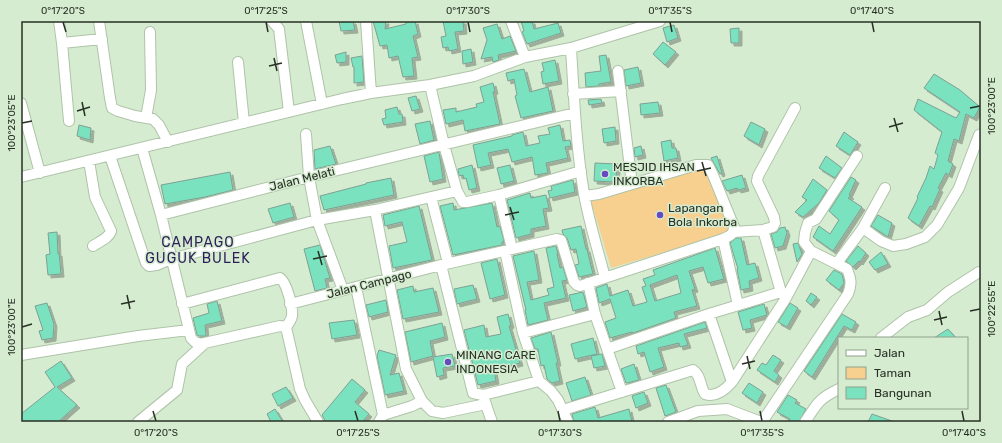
<svg xmlns="http://www.w3.org/2000/svg" width="1002" height="443" font-family="Rubik,sans-serif">
  <style>
    .green { fill: #f7d090 }
    .building { fill: #7ae2bf; stroke: #7da093; fill-rule: evenodd; filter: url(#shadow) }
    .lines { fill: none; stroke-linecap: round; stroke-linejoin: round }
    .minor-casing { stroke: #aec3a8; stroke-width: 12 }
    .minor { stroke: #fff; stroke-width: 10 }
    .ticks { fill: none; stroke: #273025; stroke-width: 1.5 }
    .poi-dot { fill: #6749c2; stroke: #d6ecd0; stroke-width: 1.5 }
    .labels { text-anchor: middle; stroke-width: 3; stroke-linejoin: round; paint-order: stroke }
    .poi-label { font-size: 12px; fill: #273025; stroke: #d6ecd0; text-anchor: start }
    .street-label { font-size: 12px; fill: #273025; stroke: #d6ecd0 }
    .quarter-label { font-size: 14px; letter-spacing: 1px; fill: #2c1f59; stroke: #d6ecd0 }
    .neatline { fill: none; stroke: #273025; stroke-width: 1.5 }
    .ticks-label { font-size: 10px; text-anchor: middle; fill: #273025 }
  </style>
  <defs>
    <filter id="shadow"><feDropShadow dx="3" dy="3" stdDeviation="0" flood-color="#0004"/></filter>
  </defs>
  <rect width="100%" height="100%" fill="#d6ecd0"/>
  <path class="green" d="M709 163 730 233 611 268 590 198Z"/>
  <path class="building" d="M339 21H353L355 30 341 31Z
    M373 21H386L385 29 406 24V22L415 21 418 34 413 36 418 57 412 58 414 76 403 77 398 56 389 58 387 45 380 46Z
    M443 21H463L464 31 455 32 458 49 449 51 448 47 443 48 441 37 446 36Z
    M521 21H532L534 29 558 23 561 33 527 44 522 32 524 31Z
    M497 24 502 39 510 36 516 51 498 55 499 60 493 62 492 57 481 59 487 40 483 28Z
    M674 25 678 38 667 42 663 28Z
    M739 28V43H731L730 29Z
    M663 42 676 52 665 65 653 54Z
    M471 49 473 62 463 64 462 51Z
    M346 52V62L337 63 335 55Z
    M606 55 611 82 599 84V86L586 87 585 73 601 71 599 56Z
    M362 56 364 82 354 83V67H353L351 58Z
    M555 60 559 81 543 84 541 72 544 71 542 63Z
    M638 67 641 83 626 86 624 70Z
    M524 69 530 92 548 87 553 111 521 118 515 96 517 95 514 79 508 81 506 73Z
    M934 74 960 90 980 107 974 118 966 114 959 141 954 139 948 161 953 164 949 175 946 173 938 188 940 189 932 207 930 206 919 226 908 218 918 198 917 197 926 178 930 166 934 169 938 155 935 153 942 132 914 110 918 99 956 118 960 112 924 88Z
    M493 83 495 91 493 92 500 124 465 131 463 120 446 124 443 110 456 108V112L477 107 476 104 484 102 480 87Z
    M416 96 420 109 412 111 408 98Z
    M601 99 602 103 589 105 588 100Z
    M658 102 660 113 641 115 640 104Z
    M397 107 399 114H402L403 122 384 125 382 119 386 118 385 110Z
    M430 121 434 140 420 144 415 124Z
    M751 122 765 129 759 145 744 136Z
    M79 125 91 128 90 140 77 136Z
    M560 125 563 141 570 140 571 146 565 147 568 158 546 163 548 173 535 175 532 157 512 162 508 149 488 153 491 165 478 168 473 145 512 136V135L523 132 526 146 540 143 538 136 550 134 548 128Z
    M615 127 616 141 604 143 602 129Z
    M844 132 858 142 850 155 836 146Z
    M671 140 672 148H676L678 158 664 161 661 142Z
    M330 146 336 164 315 169 314 150Z
    M641 146 643 155 635 157 634 148Z
    M439 152 443 179 430 182 424 156Z
    M717 156 722 173 720 174 711 158Z
    M826 156 842 168 835 178 819 168Z
    M595 163 618 164 615 182 594 181Z
    M472 165 477 188 469 190 466 178 464 179 463 175 459 176 458 169Z
    M510 165 514 181 501 184 497 168Z
    M230 172 233 190 205 197 165 204 161 185Z
    M742 175 746 188 738 190 737 188 727 191 722 181Z
    M851 177 856 180 849 195 851 196 848 198 862 207 833 251 813 237 819 226 830 234 839 220 829 211Z
    M391 178 394 195 324 210 320 196 366 184V183Z
    M813 179 827 190 819 203 803 217 795 212 807 200 802 197Z
    M573 180 575 192 550 198 548 191 552 190 551 186Z
    M530 193 531 198 546 195 549 208 543 209 546 226 531 229V234L516 238 507 200Z
    M290 203 294 217 273 223 268 209Z
    M453 203 454 210 492 203 497 227 500 226 504 241 502 242V245L453 255 440 206Z
    M419 206 432 260 393 268 389 246 407 242 402 222 385 226 383 215Z
    M878 215 892 223 888 237 871 226Z
    M581 226 586 249H587L593 274 579 277 575 265 579 264 576 249 571 250 567 238 563 234 562 230Z
    M785 227 787 233 783 246 775 248 771 234 777 232 780 228Z
    M57 232 58 254 59 253 61 274 48 275 46 255 50 254 48 233Z
    M736 238H741L747 265 755 263 759 278 749 281 750 288 741 290 737 269H738L730 243Z
    M798 243 802 254 797 262 793 244Z
    M320 245 330 278 325 279 327 288 315 291 304 249Z
    M556 246 558 254H557L560 268 563 267 567 280 562 281 566 298 544 303 548 320 528 325 525 310H526L513 256 534 251 539 280 527 282 531 300 549 295 547 289 554 287 546 248Z
    M858 246 866 253 860 262 859 261 853 267 846 261Z
    M715 248 724 279 708 283 703 267 689 271 695 289 692 290 697 306 674 312 676 318 633 333 632 332 610 338 605 322 616 318 610 299 599 303 596 288 607 284 610 296 628 290 633 306 647 302 642 287 646 286 643 279 655 275 653 270ZM677 275 681 293 655 301 650 285Z
    M881 252 888 264 875 270 869 262Z
    M497 259 505 295 490 299 481 263Z
    M834 270 842 274 843 278 844 283 839 290 826 280Z
    M473 285 477 299 457 304 454 289Z
    M413 286 414 292 433 288 439 312 403 319 397 290Z
    M583 292 587 307 573 311 569 295Z
    M811 293 817 297 811 305 806 301Z
    M386 300 388 312 369 317 366 305Z
    M217 301 222 321 205 325 206 336H199L197 335 193 318 209 313 207 304Z
    M47 303 54 324 53 338 42 340 39 331 43 330 35 306Z
    M790 303 798 308 787 327 778 322Z
    M764 304 767 315 750 320 752 328 743 330 738 312Z
    M508 314 511 325 509 326 520 363 494 370 496 381 478 385 464 330 484 325 486 337 501 334 497 317Z
    M842 314 856 322 852 330 844 326 812 377 804 371Z
    M354 320 357 335 332 339 329 323Z
    M705 322 707 328 684 334 688 345 680 347 679 343 658 348 664 367 650 372 644 352 638 354 636 346Z
    M442 323 445 337 430 341 433 356 411 362 405 332Z
    M948 329 956 338H934Z
    M551 332 558 363H556L560 381 552 383 547 379 544 365 541 366 538 349H535L531 338Z
    M593 338 597 354 575 359 571 344Z
    M379 350 396 355 390 375 399 373 404 391 385 395 377 356Z
    M452 354 455 366 443 368 444 375 437 377 433 357Z
    M602 354 605 366 594 368 591 356Z
    M773 355 781 360 774 371 779 375 775 382 757 370 762 363 766 365Z
    M61 361 72 378 57 387 77 405 58 422H21V414L55 387 45 372Z
    M634 364 639 380 627 383H626L621 369Z
    M585 377 591 395 572 401 566 383Z
    M352 379 365 390 355 402 369 414 362 422H326L322 415Z
    M749 383 763 392 757 403 742 393Z
    M666 385 676 412 665 416 656 388Z
    M286 387 293 398 278 406 272 394Z
    M644 392 648 403 636 408 632 396Z
    M788 395 797 400 795 403 806 409 799 422H788L790 419 777 412Z
    M595 407 598 418 629 409 632 422H574L572 414Z
    M275 409 283 422H271L267 414Z
    M872 414 892 421V422H868Z"/>
  <g class="lines">
    <g class="minor-casing">
      <path id="minor" d="M59 21 62 43
        M99 21 110 98 112 108 118 111 135 116 153 119 159 125 168 142
        M272 21 279 29 289 112
        M306 21 322 104
        M366 21 371 93
        M511 21 525 57
        M571 48C574 97 576 146 584 194 589 222 598 250 605 278
        M238 62 244 123
        M618 71 632 184
        M430 85 444 145 457 191 463 202H467L499 195 581 171
        M573 94 621 91
        M21 103 40 173
        M146 118 151 90 150 32
        M69 121 62 43 102 39
        M306 134 309 177 317 220 343 290
        M142 148 161 215 191 338 195 342 200 344 280 326 286 327 300 389 305 400 318 422
        M110 156 146 263 149 266 157 265 171 259 317 220 375 210 431 197
        M89 161 95 197 111 231C109 238 99 242 93 246
        M21 177 342 99 371 93 430 85 474 76 525 57 571 48 660 21
        M499 195 512 249
        M375 210 406 369 422 401 432 411 443 413 486 404
        M161 215 309 177 575 113
        M863 228 881 241 893 246 906 244 925 237 937 225 959 188 979 135 981 134
        M763 230 773 227 775 223 774 217 757 181 758 176 795 108
        M734 232 763 230 781 292 784 296
        M723 239 738 305
        M505 251 523 333 539 381 551 391 558 400 568 422
        M448 263 431 197 457 191
        M837 263 863 228 885 188
        M441 265 473 393 483 395 539 381
        M588 283 595 314 622 392
        M356 287 383 415
        M182 304 280 278C287 283 293 308 292 316 291 321 288 324 286 327
        M290 304 441 265 557 239 561 240 574 282 577 285 580 286 723 239C729 236 734 235 734 227L713 175 708 165H696L599 194 585 196
        M709 314 732 382
        M523 333 595 314
        M881 338 908 317 927 310 948 292 979 272
        M607 349 709 314 781 292
        M21 355 138 336 189 330
        M484 399 492 422
        M563 410 693 370C701 375 700 387 705 394 716 398 725 390 732 382L786 298 811 251
        M138 422 177 390 182 364 205 343
        M379 422 383 415 412 406 422 401
        M668 422 698 411 727 409 761 422
        M762 422 848 294C852 284 851 279 847 269L811 251 804 242 805 233 808 223 816 219 857 156
        M805 422C817 404 818 399 839 389"/>
    </g>
    <use href="#minor" class="minor"/>
  </g>
  <path class="ticks" d="M63 22 66 32M266 22 268 32M468 22 470 32M670 22 672 32M872 22 874 32M274 58 277 71M269 66 282 63M82 102 85 116M970 108 980 106M77 111 90 107M894 118 898 132M22 123 32 121M889 127 903 123M702 162 706 176M697 171 711 168M510 207 514 220M505 215 519 212M318 251 322 265M313 259 327 256M127 295 130 309M121 304 135 301M939 311 942 325M970 311 980 309M934 320 947 317M22 327 32 324M747 356 750 369M742 364 755 361M153 411 156 421M355 411 358 421M558 411 560 421M760 411 762 421M962 411 964 421"/>
  <g class="poi-dot">
    <circle cx="605" cy="174" r="4"/>
    <circle cx="660" cy="215" r="4"/>
    <circle cx="448" cy="362" r="4"/>
  </g>
  <g class="labels">
    <g class="poi-label">
      <text x="613" y="171">MESJID IHSAN<tspan x="613" dy="14">INKORBA</tspan></text>
      <text x="668" y="212">Lapangan<tspan x="668" dy="14">Bola Inkorba</tspan></text>
      <text x="456" y="359">MINANG CARE<tspan x="456" dy="14">INDONESIA</tspan></text>
    </g>
    <g class="street-label">
      <text transform="translate(302 179) rotate(-14)" y="4">Jalan Melati</text>
      <text transform="translate(369 284) rotate(-14)" y="4">Jalan Campago</text>
    </g>
    <g class="quarter-label">
      <text x="198" y="247">CAMPAGO<tspan x="198" dy="16">GUGUK BULEK</tspan></text>
    </g>
  </g>
  <rect width="1002" height="443" fill="none" stroke="#d6ecd0" stroke-width="44"/>
  <rect x="838" y="337" width="130" height="72" fill="#d6ecd0" stroke="#90a18c"/>
  <rect x="846" y="350" width="20" height="6" fill="#ffffff" stroke="#90a18c"/>
  <text x="874" y="357" font-size="12" fill="#273025">Jalan</text>
  <rect x="846" y="367" width="20" height="12" fill="#f7d090" stroke="#90a18c"/>
  <text x="874" y="377" font-size="12" fill="#273025">Taman</text>
  <rect x="846" y="387" width="20" height="12" fill="#7ae2bf" stroke="#90a18c"/>
  <text x="874" y="397" font-size="12" fill="#273025">Bangunan</text>
  <rect x="22" y="22" width="958" height="399" class="neatline"/>
  <g class="ticks-label">
    <text x="63" y="14">0°17'20"S</text>
    <text x="266" y="14">0°17'25"S</text>
    <text x="468" y="14">0°17'30"S</text>
    <text x="670" y="14">0°17'35"S</text>
    <text x="872" y="14">0°17'40"S</text>
    <text transform="translate(991 106) rotate(-90)" y="4">100°23'00"E</text>
    <text transform="translate(11 123) rotate(-90)" y="4">100°23'05"E</text>
    <text transform="translate(991 309) rotate(-90)" y="4">100°22'55"E</text>
    <text transform="translate(11 327) rotate(-90)" y="4">100°23'00"E</text>
    <text x="156" y="436">0°17'20"S</text>
    <text x="358" y="436">0°17'25"S</text>
    <text x="560" y="436">0°17'30"S</text>
    <text x="762" y="436">0°17'35"S</text>
    <text x="964" y="436">0°17'40"S</text>
  </g>
</svg>
